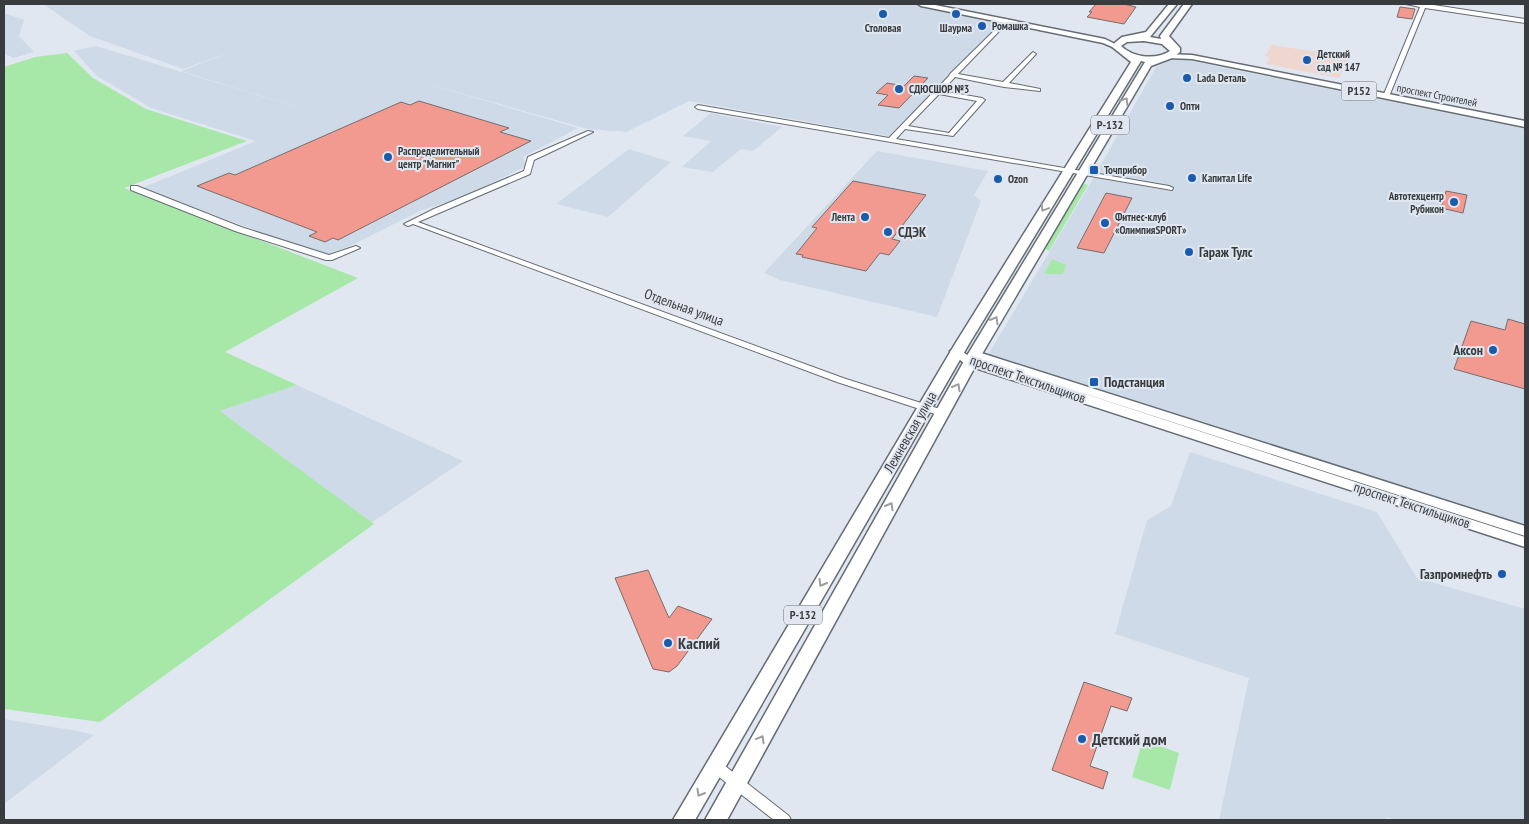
<svg xmlns="http://www.w3.org/2000/svg" width="1529" height="824" font-family="'PT Sans Narrow',sans-serif">
  <style>
    .built { fill: #cedae8 }
    .education { fill: #efd6ce }
    .green { fill: #a7e8a9 }
    .building { fill: #f29990; stroke: #786d6b }
    .lines { fill: none; stroke-linecap: round; stroke-linejoin: round }
    .minor-casing { stroke: #656c73; stroke-width: 2 }
    .major-casing { stroke: #656c73; stroke-width: 3 }
    .highway-casing { stroke: #656c73; stroke-width: 3 }
    .minor { fill: #fff; fill-rule: evenodd }
    .major { fill: #fff; fill-rule: evenodd }
    .highway { fill: #fff; fill-rule: evenodd }
    .oneway { stroke: #9c9e9f }
    .poi-dot { fill: #1b5bac; stroke: #e0e7f0; stroke-width: 2 }
    .labels { text-anchor: middle; stroke-width: 4; stroke-linejoin: round; paint-order: stroke }
    .far-poi-label { font-size: 11px; font-weight: bold; fill: #393c3f; stroke: #e0e7f0; text-anchor: start }
    .far-street-label { font-size: 11px; fill: #393c3f; stroke: #e0e7f0 }
    .shield { fill: #e0e7f0; stroke: #6b6f74; stroke-width: 1 }
    .shield-label { font-size: 12px; font-weight: bold; fill: #393c3f }
    .poi-label { font-size: 14px; font-weight: bold; fill: #393c3f; stroke: #e0e7f0; text-anchor: start }
    .street-label { font-size: 14px; fill: #393c3f; stroke: #e0e7f0 }
    .near-poi-label { font-size: 16px; font-weight: bold; fill: #393c3f; stroke: #e0e7f0; text-anchor: start }
  </style>
  <rect width="100%" height="100%" fill="#e0e7f0"/>
  <path class="built" d="M43 4H913L1003 22 894 137 689 101 626 132 588 129 411 79 578 128 523 157 526 166 461 198 422 210 348 247 323 255 142 188 256 141 151 108 97 76 74 51 96 46 320 114 181 71 237 50 183 69 90 36Z
    M4 13 24 20 19 36 34 52 13 58 4 53Z
    M1176 58 1525 129V532L988 355 1090 184 1156 67Z
    M711 113 782 127 753 151 741 149 713 172 682 167 711 141 683 136Z
    M629 149 671 162 608 217 556 204Z
    M877 151 988 171 974 195 981 201 937 317 780 280 764 273Z
    M297 385 463 461 371 523 220 411Z
    M1190 452 1377 512 1417 578 1525 609V820H1397L1386 817V820H1219L1249 678 1115 634 1147 520 1171 506Z
    M4 719 78 731 94 735 4 804Z"/>
  <path class="education" d="M1272 45 1349 57 1339 78 1266 64 1270 57 1265 56Z"/>
  <path class="green" d="M67 53 93 78 146 109 247 141 124 188 358 278 225 352 297 385 220 411 374 524 100 722 4 709V67L35 57Z
    M1082 183 1088 185 1049 251 1044 248Z
    M1052 259 1066 265 1063 274H1044Z
    M1143 740 1179 753 1170 790 1132 777Z"/>
  <path class="building" d="M1096 4H1124L1136 7 1124 24 1087 17 1092 12H1089Z
    M1400 7 1415 9 1412 19 1397 17Z
    M914 76 928 78 899 108 878 105 888 95 876 93 887 83 904 86Z
    M419 101 509 128 500 132 531 141 338 240 333 238 325 242 309 236 317 232 197 186 229 173 235 175 401 102 410 105Z
    M853 181 926 195 892 239 900 241 889 255 880 253 866 271 802 257 803 255 796 254 817 228 812 227Z
    M1446 191 1467 195 1463 213 1441 208Z
    M1106 193 1132 198 1104 253 1077 248Z
    M1508 319 1525 324V389L1454 369 1471 321 1505 330Z
    M648 570 669 618 678 606 712 619 677 666 669 672 653 669 615 578Z
    M1084 682 1132 698 1127 711 1111 706 1090 766 1108 772 1103 789 1052 770Z"/>
  <g class="lines">
    <g class="minor-casing">
      <path id="minor" d="M1406 4H1427L1525 19V23L1425 8 1390 94 1387 96 1384 94 1420 7Z
        M1006 19 1008 20V22L958 74 1003 82 1033 52 1036 54 1035 55 1009 83 1040 89V91L1004 87 955 77 942 91 982 98 985 100 953 136 905 129 896 139 1169 186 1173 188 1172 190 698 109 695 107 698 105 889 138 949 76 950 74ZM939 94 977 101 949 133 908 126Z
        M588 131 593 132 534 160 530 174 418 222 843 378 946 411 947 413 946 415H938L837 382 413 224 408 226 404 224 434 209 524 171 528 157Z
        M131 186H137L241 227 329 255 356 246 360 248 332 260H326L235 231 131 190Z
        M715 760 720 762 789 816 791 820H774L710 770 708 766 710 762Z"/>
    </g>
    <g class="major-casing">
      <path id="major" d="M918 4H930L1105 39 1119 46 1115 48 1103 43 921 6Z
        M1165 54 1192 55 1525 121V127L1192 59 1168 58 1164 56Z
        M956 348 969 356 970 352H978L1525 526V536L971 357 1525 537V547L966 365 950 351Z"/>
    </g>
    <g class="highway-casing">
      <path id="highway" d="M1169 4H1177L1150 37 1161 39 1160 36 1184 4H1192L1169 36 1180 48V52L1172 58 1151 66 982 354 727 820H705L968 354 1145 62 1141 61 969 344 695 820H673L955 344 1131 62 1111 46 1122 37 1146 32ZM1144 41 1162 44 1170 51C1156 60 1134 58 1121 46L1127 42Z"/>
    </g>
    <use href="#minor" class="minor"/>
    <use href="#major" class="major"/>
    <use href="#highway" class="highway"/>
  </g>
  <defs><path id="oneway-chevron" d="M-2-3.5L2.5 0L-2 3.5" fill="none" stroke-width="1.6" stroke-linecap="round" stroke-linejoin="round" transform="scale(1.25)"/></defs>
  <g class="oneway">
    <use href="#oneway-chevron" transform="translate(1125 101) rotate(-59)"/>
    <use href="#oneway-chevron" transform="translate(1044 208) rotate(121)"/>
    <use href="#oneway-chevron" transform="translate(995 320) rotate(-60)"/>
    <use href="#oneway-chevron" transform="translate(957 387) rotate(-60)"/>
    <use href="#oneway-chevron" transform="translate(890 506) rotate(-60)"/>
    <use href="#oneway-chevron" transform="translate(822 583) rotate(120)"/>
    <use href="#oneway-chevron" transform="translate(761 739) rotate(-61)"/>
    <use href="#oneway-chevron" transform="translate(700 793) rotate(120)"/>
  </g>
  <g class="poi-dot">
    <circle cx="883" cy="14" r="5"/>
    <circle cx="956" cy="14" r="5"/>
    <circle cx="982" cy="26" r="5"/>
    <circle cx="1307" cy="60" r="5"/>
    <circle cx="1187" cy="78" r="5"/>
    <circle cx="899" cy="89" r="5"/>
    <circle cx="1170" cy="106" r="5"/>
    <circle cx="388" cy="157" r="5"/>
    <rect x="1089" y="165" width="10" height="10" rx="2.5"/>
    <circle cx="1192" cy="178" r="5"/>
    <circle cx="998" cy="179" r="5"/>
    <circle cx="1454" cy="202" r="5"/>
    <circle cx="865" cy="217" r="5"/>
    <circle cx="1105" cy="223" r="5"/>
    <circle cx="888" cy="232" r="5"/>
    <circle cx="1189" cy="252" r="5"/>
    <circle cx="1493" cy="350" r="5"/>
    <rect x="1089" y="377" width="10" height="10" rx="2.5"/>
    <circle cx="1502" cy="574" r="5"/>
    <circle cx="668" cy="643" r="5"/>
    <circle cx="1082" cy="739" r="5"/>
  </g>
  <g class="labels">
    <g class="far-poi-label">
      <text x="992" y="30">Ромашка</text>
      <text x="883" y="32" text-anchor="middle">Столовая</text>
      <text x="956" y="32" text-anchor="middle">Шаурма</text>
      <text x="1317" y="58">Детский<tspan x="1317" dy="13">сад № 147</tspan></text>
      <text x="1197" y="82">Lada Dеталь</text>
      <text x="909" y="93">СДЮСШОР №3</text>
      <text x="1180" y="110">Опти</text>
      <text x="398" y="155">Распределительный<tspan x="398" dy="13">центр "Магнит"</tspan></text>
      <text x="1104" y="174">Точприбор</text>
      <text x="1202" y="182">Капитал Life</text>
      <text x="1008" y="183">Ozon</text>
      <text x="1444" y="200" text-anchor="end">Автотехцентр<tspan x="1444" dy="13">Рубикон</tspan></text>
      <text x="855" y="221" text-anchor="end">Лента</text>
      <text x="1115" y="221">Фитнес-клуб<tspan x="1115" dy="13">«ОлимпияSPORT»</tspan></text>
    </g>
    <g class="far-street-label">
      <text transform="translate(1437 95) rotate(11)" y="4">проспект Строителей</text>
    </g>
    <g class="shield">
      <rect x="1341.5" y="81.5" width="35" height="19" rx="4"/>
      <rect x="1091" y="115.5" width="38" height="19" rx="4"/>
      <rect x="784" y="605.5" width="38" height="19" rx="4"/>
    </g>
    <g class="shield-label">
      <text x="1359" y="95">Р152</text>
      <text x="1110" y="129">Р-132</text>
      <text x="803" y="619">Р-132</text>
    </g>
    <g class="poi-label">
      <text x="898" y="237">СДЭК</text>
      <text x="1199" y="257">Гараж Тулс</text>
      <text x="1483" y="355" text-anchor="end">Аксон</text>
      <text x="1104" y="387">Подстанция</text>
      <text x="1492" y="579" text-anchor="end">Газпромнефть</text>
    </g>
    <g class="street-label">
      <text transform="translate(684 307) rotate(20)" y="5">Отдельная улица</text>
      <text transform="translate(1028 379) rotate(19)" y="5">проспект Текстильщиков</text>
      <text transform="translate(910 432) rotate(-60)" y="5">Лежневская улица</text>
      <text transform="translate(1412 505) rotate(18)" y="5">проспект Текстильщиков</text>
    </g>
    <g class="near-poi-label">
      <text x="678" y="649">Каспий</text>
      <text x="1092" y="745">Детский дом</text>
    </g>
  </g>
  <rect width="1529" height="824" fill="none" stroke="#393c3f" stroke-width="10"/>
</svg>
